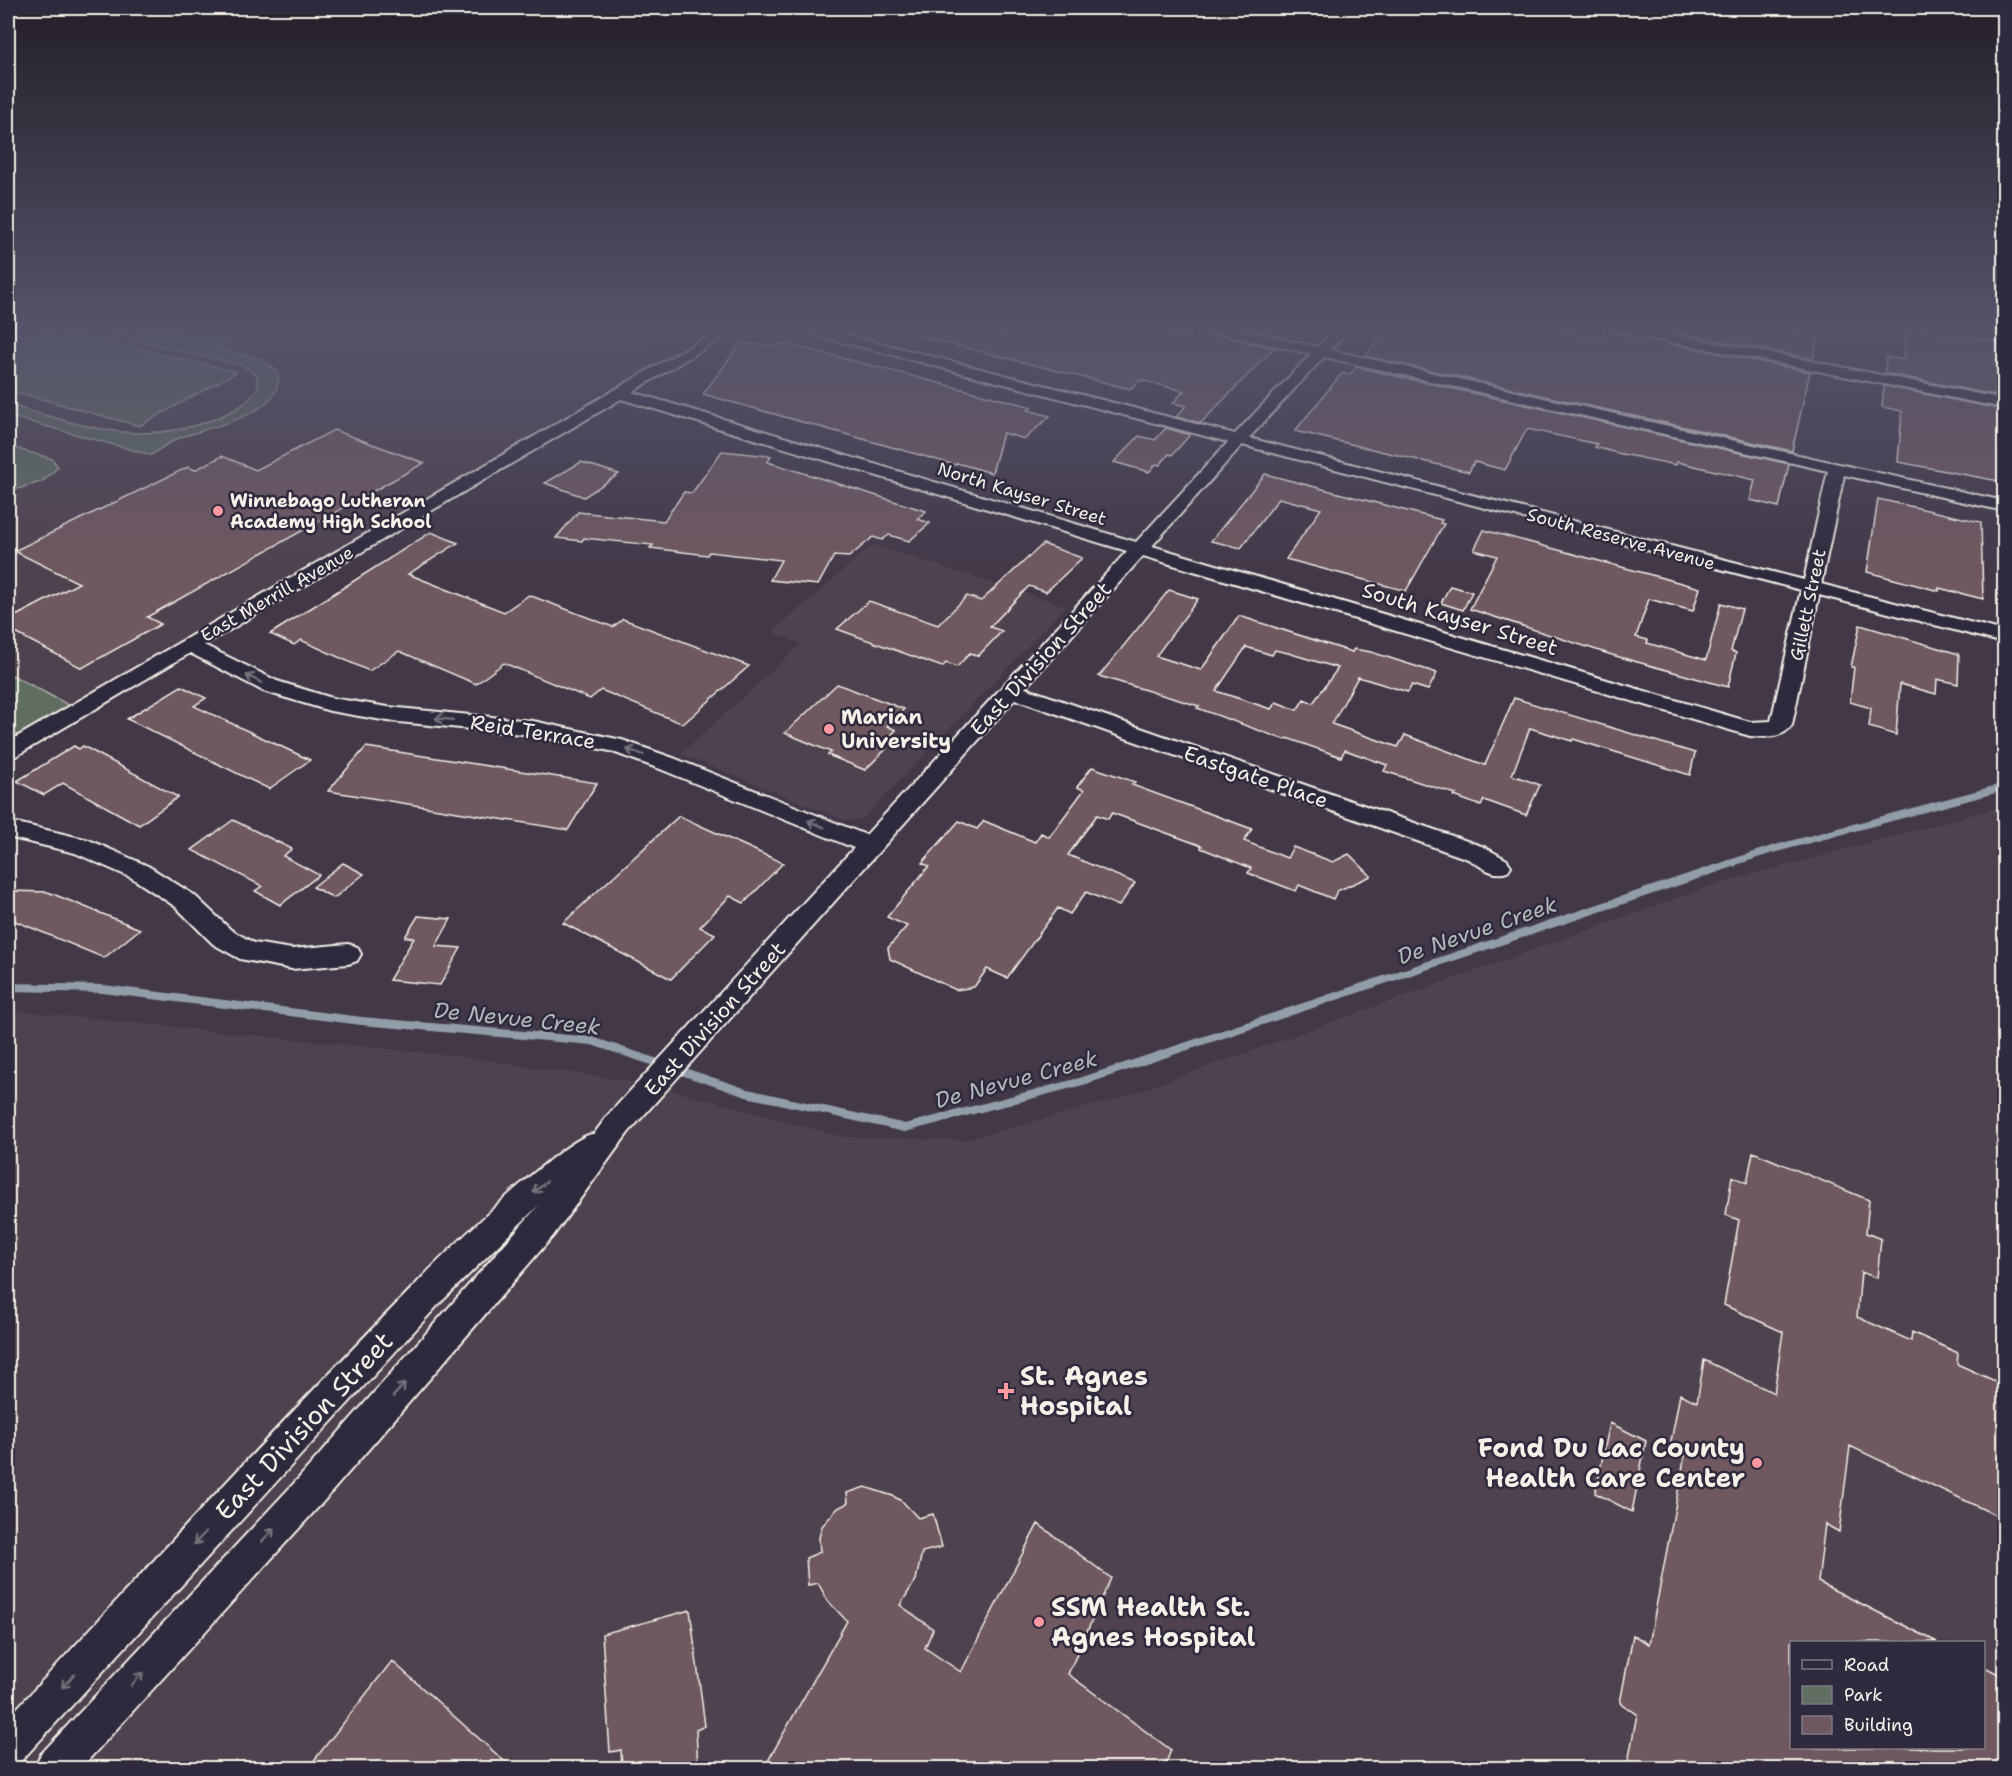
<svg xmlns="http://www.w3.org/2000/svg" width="2012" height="1776" font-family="'Shantell Sans',sans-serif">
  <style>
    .built { fill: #504250; fill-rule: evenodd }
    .green { fill: #616e62; stroke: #aab0a5; stroke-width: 1.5 }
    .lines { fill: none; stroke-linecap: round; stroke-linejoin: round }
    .stream-far1 { stroke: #929ea7; stroke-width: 7 }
    .stream { stroke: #929ea7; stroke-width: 8 }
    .building { fill: #6f5861; stroke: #f4f1e8; stroke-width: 1.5; fill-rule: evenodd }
    .street-casing { stroke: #f4f1e8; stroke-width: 4 }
    .street { fill: #2f2a3d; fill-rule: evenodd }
    .oneway { stroke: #747079 }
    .poi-dot { fill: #ff9aa2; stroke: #2f2a3d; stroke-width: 2 }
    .labels { text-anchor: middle; stroke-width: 5; stroke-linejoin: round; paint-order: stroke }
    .far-street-label { font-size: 18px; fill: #f4f1e8; stroke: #2f2a3d }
    .far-poi-label { font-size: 18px; font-weight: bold; fill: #f4f1e8; stroke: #2f2a3d; text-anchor: start }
    .street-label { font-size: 21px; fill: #f4f1e8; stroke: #2f2a3d }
    .poi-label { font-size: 21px; font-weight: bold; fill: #f4f1e8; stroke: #2f2a3d; text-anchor: start }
    .water-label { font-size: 22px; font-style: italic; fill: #b2babc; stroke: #2f2a3d }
    .near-poi-label { font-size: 26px; font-weight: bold; fill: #f4f1e8; stroke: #2f2a3d; text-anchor: start }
    .near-street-label { font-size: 26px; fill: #f4f1e8; stroke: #2f2a3d }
  </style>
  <rect width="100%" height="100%" fill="#423848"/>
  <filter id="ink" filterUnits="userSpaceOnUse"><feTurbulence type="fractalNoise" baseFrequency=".0167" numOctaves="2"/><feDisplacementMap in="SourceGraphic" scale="12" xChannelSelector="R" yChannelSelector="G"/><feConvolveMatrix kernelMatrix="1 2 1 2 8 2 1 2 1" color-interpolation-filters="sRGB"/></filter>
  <g filter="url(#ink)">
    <path class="built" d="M8 327H192L231 339 261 327H589L685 355 78 710 8 673Z
      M1806 327H1879L1876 340Z
      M1964 327H2004V364L1961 356Z
      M873 545 1066 606 864 818 850 821 841 819 681 754 801 644 772 632Z
      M2004 806V1768H8V1010L457 1056 654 1085 843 1137 965 1140 1117 1099 1714 885ZM1792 1642H1984V1748H1792Z"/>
    <path class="green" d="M78 327H159L229 342 217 349 260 359 277 370C290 415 206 427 179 438 169 442 160 449 151 455L8 416V405C80 424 140 449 214 419 232 412 249 404 258 387L257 375 241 365Z
      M49 328 237 372 139 426 8 390V347Z
      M8 446 52 459 58 467 43 481 8 492Z
      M8 673 78 710 8 751Z"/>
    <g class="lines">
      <path class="stream-far1" d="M1728 864 1774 849 2004 787"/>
      <path class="stream" d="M8 987 103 989 362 1021 592 1041 747 1093 905 1128 1083 1081 1733 863"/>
    </g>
    <path class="building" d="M915 327H970L1007 336 1008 327H1133L1190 339 1191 327H1200L1204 332 1274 348 1201 423 1176 417 1186 406 1173 403 1184 391 1140 380 1130 389 914 335Z
      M1236 327H1294L1284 337Z
      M1388 327H1541L1604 339 1605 327H1608L1617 333 1810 372 1792 451 1365 356Z
      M1648 327H1728L1763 332 1765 328 1818 338 1813 359Z
      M1906 327 2004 343V397L1885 373 1886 357 1904 360Z
      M741 343 775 346 776 344H788L1032 407 1028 410 1050 416 1025 439 1003 433 992 473 957 463 955 465 703 394Z
      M1356 367 1789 464 1779 507 1750 500 1755 480 1677 462 1676 465 1617 453 1595 447 1597 444 1527 429 1505 470 1474 462 1469 472 1295 431 1342 373 1350 375Z
      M1884 386 2004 410V482L1898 462 1902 411 1882 407Z
      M1166 428 1190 435 1172 455 1169 454 1160 465 1156 464 1149 472 1114 462 1139 436 1155 440Z
      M334 430 424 463 147 617 161 624 82 668 8 629V620L79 583 14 551 188 467 195 470 222 456 256 470Z
      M722 451 771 456 768 462 926 511 917 519 930 523 909 541 889 535 882 540 873 537 849 557 834 556 818 585 770 580 781 560 709 552 707 555 675 551 650 548 653 545 584 538 582 541 556 538 578 512 664 521 684 492 692 493Z
      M581 462 619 474 584 497 545 483Z
      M1265 474 1442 520 1440 523 1444 524 1406 591 1286 559 1321 509 1279 498 1241 548 1211 541Z
      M1878 499 1981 522 1983 599 1939 588V591L1867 572Z
      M1484 530 1700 588 1693 611 1649 599 1636 637 1648 640 1647 643 1706 660 1721 603 1742 609 1731 651 1736 653 1728 687 1612 655 1470 609 1497 556 1474 550Z
      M431 532 458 543 408 574 504 612 529 595 613 627 623 619 749 666 683 724 601 690 590 699 504 663 476 684 399 651 369 671 301 640 294 645 270 634Z
      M1043 544 1082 558 1046 592 1029 586 990 627 1002 631 978 656 970 653 957 667 946 663 942 667 837 629 869 601 938 625 967 596 981 601Z
      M1450 586 1472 592 1463 610 1441 603Z
      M1169 590 1198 599 1156 656 1201 670 1239 616 1352 652 1354 649 1371 652 1437 673 1428 690 1412 685 1408 692 1358 677 1332 724 1398 747 1405 735 1485 765 1514 698 1695 753 1690 775 1573 739 1572 741 1530 728 1512 775 1540 785 1526 815 1484 800 1481 806 1454 796 1456 794 1384 771 1387 765 1345 750 1341 757 1287 738 1285 740 1197 708 1199 706 1099 676ZM1246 647 1272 655 1275 650 1288 653 1338 668 1313 703 1304 699 1297 710 1276 702 1271 709 1216 691Z
      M1860 625 1959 654 1958 684 1937 679 1936 694 1900 684 1896 735 1869 727 1871 708 1850 702 1854 667H1851Z
      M837 684 904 709 887 726 896 730 880 747 886 749 865 770 828 755 831 752 785 733Z
      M181 686 206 698 194 706 310 760 269 789 127 719Z
      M74 746 79 749 83 746 178 797 139 825 63 783 44 795 17 781Z
      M366 747 597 783 568 830 328 791Z
      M1092 767 1135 782 1132 785 1252 829 1244 841 1287 858 1293 847 1333 862 1349 854 1371 876 1337 891 1333 899 1299 885 1296 891 1248 873 1251 868 1201 848 1202 846 1112 813 1108 819 1097 815 1068 855 1135 883 1119 906 1086 892 1070 914 1058 908 1007 978 987 969 974 987 956 990 890 959 888 948 907 926 887 917 929 866 922 863 959 821 977 829 984 821 1035 842 1041 833 1049 837 1084 790 1077 787Z
      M679 816 783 863 744 903 730 896 700 927 715 934 671 979 563 923Z
      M233 820 292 849 283 856 319 875 280 905 255 891 262 886 192 850Z
      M343 863 364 874 334 898 313 887Z
      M8 891 48 892 140 929 104 958 8 918Z
      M418 916 451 919 436 946 461 948 440 985 389 980 414 938 405 937Z
      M1753 1152 1869 1200 1866 1233 1881 1239 1877 1278 1861 1272 1857 1317 1911 1341 1912 1332 1958 1353 1957 1364 2004 1385V1519L1850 1446 1839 1532 1825 1524 1818 1582 1937 1642H1791V1748H1983V1666L2004 1677V1768H1627L1637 1714 1620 1703 1633 1635 1649 1644 1685 1455 1670 1447 1680 1394 1697 1402 1704 1360 1774 1393 1783 1332 1724 1305 1739 1220 1726 1215 1732 1176 1747 1183Z
      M1610 1423 1646 1441 1632 1512 1595 1493Z
      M865 1487 893 1496 903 1502 918 1518 933 1514 942 1547 922 1552 916 1580 900 1605 933 1629 925 1648 961 1672 1038 1524 1111 1578 1068 1674 1171 1750 1164 1768H764L847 1621 828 1601 818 1583 808 1585 806 1558 820 1552 819 1538 822 1526 838 1508 848 1503 847 1493Z
      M690 1610 705 1726 696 1730 698 1768H622L621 1750 610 1752 602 1634Z
      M392 1661 512 1768H308Z"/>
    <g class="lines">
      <g class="street-casing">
        <path id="street" d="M723 327H740L632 392 1136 542 1228 442 796 330 794 327H817L1235 434 1311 354 1204 330 1202 327H1227L1317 347 1337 327H1351L1330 350 2004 501V511L1844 475 1821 584 2004 631V643L1819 595 1792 725C1783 739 1765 737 1750 736L1143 556 1025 688 1484 847 1507 860 1511 866 1507 872C1492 877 1481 866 1468 859L1015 699 628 1133 553 1236 322 1503 81 1768H35L41 1754 298 1479 539 1205 438 1305 22 1760 8 1766V1718C143 1573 276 1426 415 1285 438 1260 569 1132 594 1134L608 1115 854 848 660 769 610 751 533 735 388 721 330 711 263 691 190 653 16 756 8 758V742ZM1324 357 1828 471 1804 580 1249 438ZM621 399 1127 551 866 835 676 759 622 740 533 721 388 707 332 698 277 681 204 645ZM1242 445 1801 590 1771 721 1750 722 1152 546Z
          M1610 327H1637L2004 399V408L1617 331Z
          M8 821 89 840 148 866 194 895 231 930 254 943 292 949 348 944 357 947 361 954 357 961 348 964 292 969 240 959 213 944 176 907 132 878 75 853 8 837Z"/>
      </g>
      <use href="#street" class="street"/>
    </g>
    <defs><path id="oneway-shaft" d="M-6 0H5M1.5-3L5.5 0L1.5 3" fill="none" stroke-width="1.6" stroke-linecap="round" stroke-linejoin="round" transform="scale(1.5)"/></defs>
    <g class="oneway">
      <use href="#oneway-shaft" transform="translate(254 679) rotate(-154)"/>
      <use href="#oneway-shaft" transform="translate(444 719) rotate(-175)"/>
      <use href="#oneway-shaft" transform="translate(635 752) rotate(-161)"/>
      <use href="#oneway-shaft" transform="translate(816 824) rotate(-158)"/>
      <use href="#oneway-shaft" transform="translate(540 1187) rotate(141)"/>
      <use href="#oneway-shaft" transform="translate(399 1390) rotate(-48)"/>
      <use href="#oneway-shaft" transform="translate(268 1535) rotate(-48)"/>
      <use href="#oneway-shaft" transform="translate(200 1538) rotate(133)"/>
      <use href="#oneway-shaft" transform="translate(137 1679) rotate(-48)"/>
      <use href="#oneway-shaft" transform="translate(68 1681) rotate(133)"/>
    </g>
  </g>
  <linearGradient id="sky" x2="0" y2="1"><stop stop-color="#241f28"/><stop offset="0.57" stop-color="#54536a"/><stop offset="1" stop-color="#54536a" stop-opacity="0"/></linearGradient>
  <rect width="2012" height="575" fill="url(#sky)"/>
  <g class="poi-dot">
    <circle cx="218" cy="511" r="6"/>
    <circle cx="829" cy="729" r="6"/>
    <path d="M1003 1382h6v6h6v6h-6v6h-6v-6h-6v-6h6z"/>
    <circle cx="1757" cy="1463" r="6"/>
    <circle cx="1039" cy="1622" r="6"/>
  </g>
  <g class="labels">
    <g class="far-street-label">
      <text transform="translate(1022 494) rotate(17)" y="6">North Kayser Street</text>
      <text transform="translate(1621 539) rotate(15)" y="6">South Reserve Avenue</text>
      <text transform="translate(277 594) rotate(-30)" y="6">East Merrill Avenue</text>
      <text transform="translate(1808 605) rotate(-78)" y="6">Gillett Street</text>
    </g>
    <g class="far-poi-label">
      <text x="230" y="507">Winnebago Lutheran<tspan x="230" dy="21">Academy High School</tspan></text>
    </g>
    <g class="street-label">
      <text transform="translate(1460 619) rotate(17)" y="7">South Kayser Street</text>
      <text transform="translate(1041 659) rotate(-48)" y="7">East Division Street</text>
      <text transform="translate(533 732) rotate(9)" y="7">Reid Terrace</text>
      <text transform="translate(1256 777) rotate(19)" y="7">Eastgate Place</text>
      <text transform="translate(715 1019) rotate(-48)" y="7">East Division Street</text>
    </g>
    <g class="poi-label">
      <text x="841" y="724">Marian<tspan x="841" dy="24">University</tspan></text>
    </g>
    <g class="water-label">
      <text transform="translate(1477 930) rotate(-19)" y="8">De Nevue Creek</text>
      <text transform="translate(517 1018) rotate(6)" y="8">De Nevue Creek</text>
      <text transform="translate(1016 1079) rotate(-15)" y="8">De Nevue Creek</text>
    </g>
    <g class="near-poi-label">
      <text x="1020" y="1385">St. Agnes<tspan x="1020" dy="30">Hospital</tspan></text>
      <text x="1745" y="1457" text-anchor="end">Fond Du Lac County<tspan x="1745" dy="30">Health Care Center</tspan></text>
      <text x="1051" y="1616">SSM Health St.<tspan x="1051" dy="30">Agnes Hospital</tspan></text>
    </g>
    <g class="near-street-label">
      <text transform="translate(304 1426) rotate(-47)" y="9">East Division Street</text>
    </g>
  </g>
  <rect width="2012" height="1776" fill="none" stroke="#2f2a3d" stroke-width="30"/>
  <rect x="15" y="15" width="1982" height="1746" fill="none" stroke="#f4f1e8" stroke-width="2" filter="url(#ink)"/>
  <rect x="1790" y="1641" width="195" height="108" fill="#2f2a3d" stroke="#7e7a81" stroke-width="1.5"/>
  <rect x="1802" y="1660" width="30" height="9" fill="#2f2a3d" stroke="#7e7a81" stroke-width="1.5"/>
  <text x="1844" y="1671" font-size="18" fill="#f4f1e8">Road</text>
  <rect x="1802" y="1686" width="30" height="18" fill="#616e62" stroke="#7e7a81" stroke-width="1.5"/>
  <text x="1844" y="1701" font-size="18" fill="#f4f1e8">Park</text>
  <rect x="1802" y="1716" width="30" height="18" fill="#6f5861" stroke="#7e7a81" stroke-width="1.5"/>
  <text x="1844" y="1731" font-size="18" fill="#f4f1e8">Building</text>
</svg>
